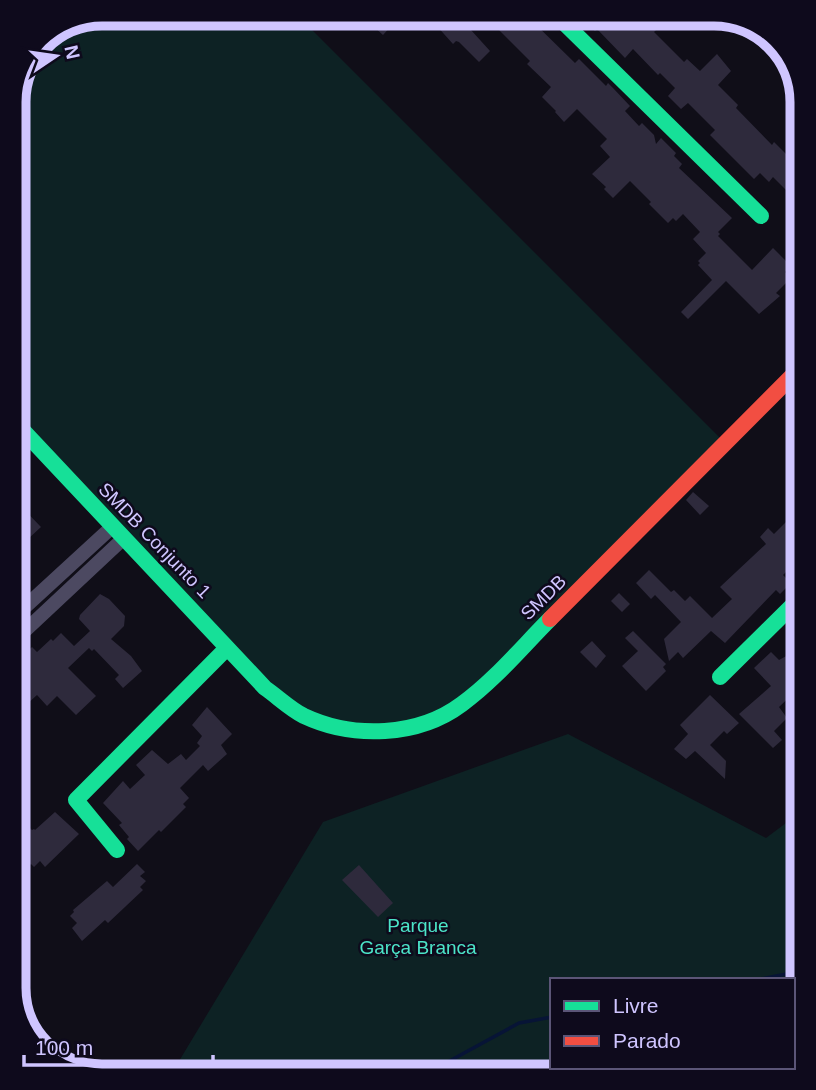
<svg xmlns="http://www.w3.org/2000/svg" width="816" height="1090" font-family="Arial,sans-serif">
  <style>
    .green { fill: #0d2224 }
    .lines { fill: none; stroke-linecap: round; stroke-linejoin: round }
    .stream { stroke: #071436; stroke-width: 3.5 }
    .building { fill: #2e2a3c }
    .street { stroke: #4c4961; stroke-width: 14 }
    .fast { stroke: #16e098; stroke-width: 16 }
    .jam { stroke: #f24e42; stroke-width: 16 }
    .labels { text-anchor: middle; stroke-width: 5; stroke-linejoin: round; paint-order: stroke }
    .street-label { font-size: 19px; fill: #cfc5ff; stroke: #0e0a1c }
    .park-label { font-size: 19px; fill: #4ce4c8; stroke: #0e0a1c }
    .rim { fill: none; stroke: #cfc5ff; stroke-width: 9 }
  </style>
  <rect width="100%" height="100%" fill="#100e18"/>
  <path class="green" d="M103 14H296L725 443 455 710 403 730 302 714 14 422V96L44 36Z
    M568 734 766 838 802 811V988L793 1020V980H552V1067H743L714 1076H170L323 822Z"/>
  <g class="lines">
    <path class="stream" d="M755 980 802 971
      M422 1076 519 1023 552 1017"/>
  </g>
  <path class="building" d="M384 14 394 23 383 35 373 26Z
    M426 14H525L575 63 579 59 606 86 608 83 613 88 630 106 625 111 639 126 642 123 654 135 656 144 661 138 676 153 674 156 682 164 679 168 732 218 718 232 720 234 718 236 752 270 773 248 791 266 785 272 791 278 776 293 780 296 759 314 726 281 688 319 681 312 712 280 698 265 700 263 698 261 706 253 693 239 700 232 683 214 676 221 673 218 668 223 649 204 651 202 630 181 613 198 604 189 606 187 592 174 610 157 600 146 607 139 577 109 564 122 555 112 556 111 542 97 551 87 527 64 530 61 496 27 493 30 482 19 471 30 490 51 479 62 459 42 456 41 453 44Z
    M584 14H640L656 30 654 32 684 62 687 59 700 71 717 54 731 71 718 85 738 105 736 108 772 145 774 142 796 164 802 159V200L791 189 788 192 773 177 769 182 760 173 754 179 710 135 715 130 688 103 681 109 668 96 675 88 660 73 658 75 633 49 625 58 597 29 595 31 586 22 589 19Z
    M802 211V250L787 235 793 228 789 224Z
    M693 492 709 506 700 515 686 500Z
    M14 499 41 527 14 552Z
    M802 506V556L783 575 791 583 780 594 776 590 725 643 711 631 683 658 678 652 669 661 664 639 681 622 655 595 651 599 636 583 649 570 671 592 674 590 685 601 690 596 712 618 732 599 720 587 766 544 760 537 768 528 774 534Z
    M619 593 630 604 622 612 611 601Z
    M100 594 109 599 125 616 124 626 111 639 131 656 142 671 123 688 115 679 119 675 94 649 92 651 89 648 68 668 96 696 76 715 57 696 47 706 37 695 14 716V679L28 665 21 657 32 647 37 652 51 639 53 641 61 633 74 646 90 631 79 619 80 615Z
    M633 631 666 664 663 667 666 671 646 691 622 666 638 651 625 638Z
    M592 641 606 656 596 668 580 652Z
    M802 642V685L779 707 787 718 774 731 782 740 773 748 739 714 771 686 754 668 771 652 779 660 790 654Z
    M710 695 739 723 727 734 724 731 710 745 726 761 725 779 695 751 686 759 674 749 688 734 680 725Z
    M207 707 232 734 221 745 227 754 208 771 203 765 180 788 189 798 183 804 186 807 161 832 159 830 138 851 127 839 129 837 119 825 122 823 103 803 123 781 130 789 145 775 136 765 152 750 168 764 181 754 186 760 200 746 197 743 202 736 192 725Z
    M55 812 79 834 45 867 40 861 34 867 31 864 14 880V813L32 830 34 829 35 830Z
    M137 864 145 872 140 876 146 881 140 887 143 890 108 923 105 920 82 941 72 928 77 923 70 916 74 912 73 910 107 881 113 887Z
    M359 865 393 903 378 917 342 880Z"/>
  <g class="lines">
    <path class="street" d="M14 617 112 527
      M14 641 124 538"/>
    <path class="fast" d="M555 14 761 216
      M14 421 265 688C278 697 290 709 304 716 353 739 418 737 462 704 495 680 522 647 550 619
      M720 677 802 596
      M117 850 76 800 227 648"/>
    <path class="jam" d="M550 619 802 366"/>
  </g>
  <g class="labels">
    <g class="street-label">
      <text transform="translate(155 540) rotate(46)" y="7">SMDB Conjunto 1</text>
      <text transform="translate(543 597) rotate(-45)" y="7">SMDB</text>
    </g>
    <g class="park-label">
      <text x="418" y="932">Parque<tspan x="418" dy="22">Garça Branca</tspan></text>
    </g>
  </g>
  <path d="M0 0H816V1090H0ZM102 26H714A76 76 0 0 1 790 102V988A76 76 0 0 1 714 1064H102A76 76 0 0 1 26 988V102A76 76 0 0 1 102 26Z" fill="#0e0a1c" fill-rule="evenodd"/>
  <path class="rim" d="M102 26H714A76 76 0 0 1 790 102V988A76 76 0 0 1 714 1064H102A76 76 0 0 1 26 988V102A76 76 0 0 1 102 26Z"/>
  <rect x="550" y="978" width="245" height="91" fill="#0e0a1c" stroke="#5b5577" stroke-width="2"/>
  <rect x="564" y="1001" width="35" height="10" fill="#16e098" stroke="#5b5577" stroke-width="2"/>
  <text x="613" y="1013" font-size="21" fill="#cfc5ff">Livre</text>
  <rect x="564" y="1036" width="35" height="10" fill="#f24e42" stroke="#5b5577" stroke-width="2"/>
  <text x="613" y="1048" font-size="21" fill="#cfc5ff">Parado</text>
  <g transform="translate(56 56) rotate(77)" stroke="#0e0a1c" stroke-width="5" paint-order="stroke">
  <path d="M0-5L12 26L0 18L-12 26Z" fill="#cfc5ff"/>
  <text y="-10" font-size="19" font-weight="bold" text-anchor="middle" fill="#cfc5ff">N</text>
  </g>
  <path d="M24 1055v10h189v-10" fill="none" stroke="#cfc5ff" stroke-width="3.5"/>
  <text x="35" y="1055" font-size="21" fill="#cfc5ff" stroke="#0e0a1c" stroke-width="5" paint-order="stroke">100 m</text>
</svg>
